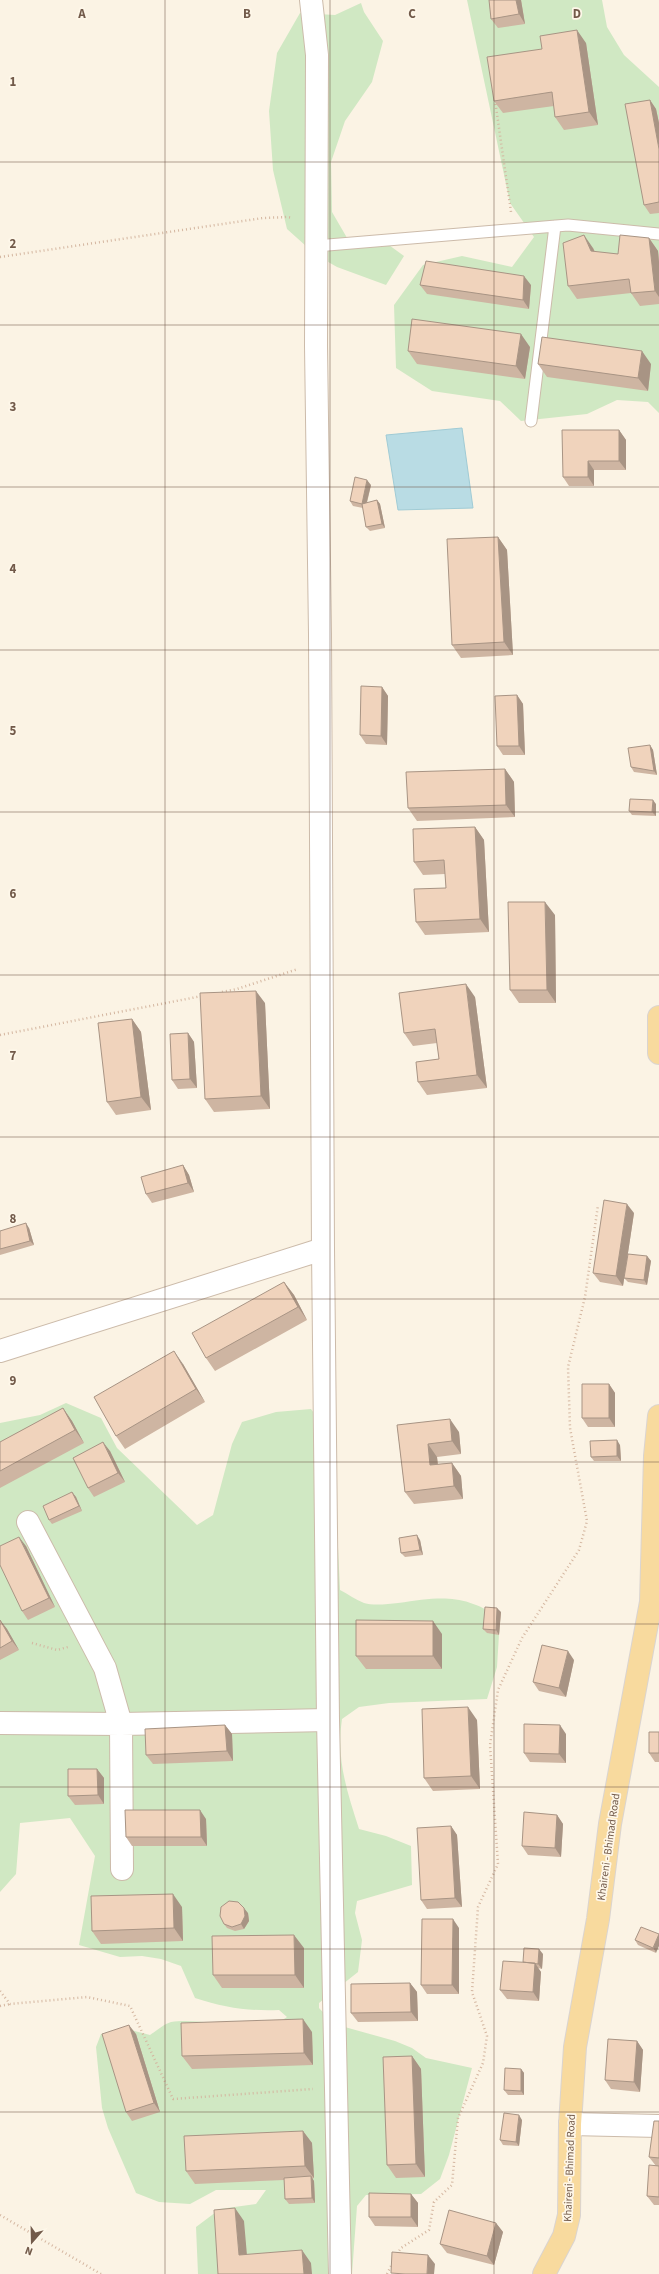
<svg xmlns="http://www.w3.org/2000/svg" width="659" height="2274" font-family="'Source Sans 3',sans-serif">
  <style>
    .green { fill: #d0e8c3 }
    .water { fill: #b9dce4; stroke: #a0cbd5 }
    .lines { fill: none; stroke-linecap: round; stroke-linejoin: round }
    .service-casing { stroke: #cba; stroke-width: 13 }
    .minor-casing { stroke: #cba; stroke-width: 24 }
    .primary-casing { stroke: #dad4d0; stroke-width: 24 }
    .path { stroke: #d4b6a0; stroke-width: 2.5; stroke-dasharray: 1 3; stroke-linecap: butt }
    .service { stroke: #fff; stroke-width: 11 }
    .minor { stroke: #fff; stroke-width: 22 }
    .primary { stroke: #f8da9e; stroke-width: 22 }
    .wall { fill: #ceb5a2 }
    .shaded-wall { fill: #a89484 }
    .building { fill: #f0d3bc; stroke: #a89484 }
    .grid { fill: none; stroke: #725a4a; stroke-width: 1; stroke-opacity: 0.55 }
    .labels { text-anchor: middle; stroke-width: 3.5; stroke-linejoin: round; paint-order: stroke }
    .street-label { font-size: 11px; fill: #725a4a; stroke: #fef7e9 }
    .grid-label { font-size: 13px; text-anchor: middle; font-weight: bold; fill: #725a4a; stroke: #fef7e9; stroke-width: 3.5; stroke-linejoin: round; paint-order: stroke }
  </style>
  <rect width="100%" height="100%" fill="#fbf3e4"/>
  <path class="green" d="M467 0H602L607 27 624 55 659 87V413L648 402 617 400 587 414 521 421 500 401 432 391 396 368 394 305 423 265 462 256 512 267 534 237 510 203Z
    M361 3 364 12 383 41 372 82 345 121 331 162 332 212 350 243 382 240 404 256 386 285 337 267 316 255 287 229 273 170 269 111 277 53 300 13 335 15Z
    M66 1403 101 1418 117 1448 197 1525 213 1515 232 1444 242 1422 276 1412 311 1409 333 1439 340 1590C348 1594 356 1600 364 1603 374 1606 388 1604 398 1603 440 1597 463 1593 500 1618L497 1667 487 1699 389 1703 359 1707 342 1719C336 1760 347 1791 359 1829L386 1836 411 1846 412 1885 357 1901 355 1913 362 1940 358 1972 319 2003V2008L334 2024 395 2041 412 2048 426 2058 472 2068 449 2155 440 2179 421 2194 366 2195 357 2206 352 2274H198L196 2227 220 2209 256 2204 266 2190H216L190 2204 159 2202 136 2193 108 2128 102 2108 96 2047 101 2034 123 2028 150 2035C156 2031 164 2024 171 2022 204 2016 259 2037 287 2017L279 2010C248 2011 225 2008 195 1998L181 1966 161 1959 142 1956 120 1957 79 1945 95 1856 70 1818 20 1823 16 1874 0 1892V1423L40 1415Z"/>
  <path class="water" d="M462 428 473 508 398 510 386 435Z"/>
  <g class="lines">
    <g class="service-casing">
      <path id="service" d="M316 246 568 225 659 234
        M531 421 555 226"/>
    </g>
    <g class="minor-casing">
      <path id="minor" d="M311 0 317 55 316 346 320 634 323 1249 328 1720 340 2274
        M0 1351 323 1249
        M28 1522 105 1668 121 1724 122 1869
        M0 1723 121 1724 328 1720
        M570 2124 659 2126"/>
    </g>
    <g class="primary-casing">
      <path id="primary" d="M659 1017V1053
        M544 2274 564 2236 569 2215 570 2124 575 2047 598 1919 610 1824 651 1602 655 1456 659 1416"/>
    </g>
    <path class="path" d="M495 100 511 212
      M0 257 263 218 288 217 293 218
      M222 992 237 989 298 969
      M0 1035 202 996
      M32 1643 57 1650 68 1647
      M0 1991 10 2004 87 1997 130 2006 173 2099 313 2089
      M0 2006 10 2004
      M0 2215 101 2274
      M397 2254 401 2248 429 2230 434 2202 452 2185 458 2118 483 2063 487 2036 472 1992 478 1907 498 1864 490 1745 498 1690 522 1638 579 1550 587 1521 570 1428 568 1367 585 1297 598 1205
      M387 2274 393 2262"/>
    <use href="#service" class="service"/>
    <use href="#minor" class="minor"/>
    <use href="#primary" class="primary"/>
  </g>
  <path class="wall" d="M489 0H521L525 24 498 28 491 19Z
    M586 43 598 125 564 130 555 117 554 106 503 113 494 101Z
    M650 100 656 109 659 123V213L650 214 644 205Z
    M649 238 658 251 659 262V304L640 306 631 293 577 299 568 286 593 248 595 252 618 254Z
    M420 285H531L529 309 427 294Z
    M530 347 525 379 417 364 408 351Z
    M538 364H651L648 391 547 377Z
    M619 430 626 440V470H594V486H569L563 477Z
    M371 485 367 503 377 500 380 504 385 528 370 531 366 527 363 508 353 506 350 501Z
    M498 537 507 550 513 655 461 658 452 645Z
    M382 687 388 696 387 745 366 744 360 735Z
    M517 695 523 704 525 755H503L497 746Z
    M650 745 653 750 657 775 634 772 631 767Z
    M505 769 514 782 515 817 417 821 408 808Z
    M656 804V816L632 815 629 811Z
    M475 827 484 840 489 932 425 935 416 922 446 888 445 874 423 875 414 862Z
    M555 915 556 1003H519L510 990Z
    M475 997 487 1088 427 1095 418 1082 439 1059 437 1043 413 1046 404 1033Z
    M265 1003 270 1109 214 1112 205 1099Z
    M132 1019 141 1032 151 1110 116 1115 107 1102Z
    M188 1033 194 1042 197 1088 178 1089 172 1080Z
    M183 1165 189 1175 194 1192 152 1203 146 1194Z
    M634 1213 623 1286 600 1282 593 1273Z
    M29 1228 34 1245 0 1255V1231Z
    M647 1256 651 1261 647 1285 628 1282 624 1278Z
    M284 1282 294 1295 307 1320 215 1371 206 1358Z
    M183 1364 205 1402 125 1449 116 1436Z
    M609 1384 615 1393V1427H588L582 1418Z
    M63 1408 72 1421 84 1443 0 1488V1442Z
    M397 1425 459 1432 461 1454 437 1457 438 1464 452 1463 461 1476 463 1499 414 1504 405 1492Z
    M620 1445 621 1461H594L591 1457Z
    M110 1451 125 1482 94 1497 88 1488Z
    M72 1492 76 1497 82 1511 52 1524 49 1520Z
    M420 1540 423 1555 405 1557 401 1553Z
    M26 1546 55 1607 28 1620 22 1611Z
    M501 1612 499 1635 487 1633 483 1629Z
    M0 1620 7 1629 19 1650 0 1660Z
    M442 1634V1669H366L356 1656Z
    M574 1660 566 1697 539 1691 533 1682Z
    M477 1720 480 1789 433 1791 424 1778Z
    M225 1725 232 1734 233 1761 153 1764 146 1755Z
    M659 1732V1762H655L649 1753Z
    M566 1734V1763L530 1762 524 1753Z
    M97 1769 104 1778V1804L75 1805 68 1796Z
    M557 1815 563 1824 561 1857 528 1855 522 1846Z
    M206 1819 207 1846H132L126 1837Z
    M451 1826 457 1835 462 1907 427 1909 421 1900Z
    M182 1907 183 1941 101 1944 92 1931Z
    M248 1913 249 1921 244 1929 235 1931 227 1928 224 1924Z
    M641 1927 656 1953 638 1945 635 1940Z
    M459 1928V1994H427L421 1985Z
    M304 1948V1988H222L213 1975Z
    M543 1954 542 1969 538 1968 541 1972 539 2001 507 1999 500 1990Z
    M410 1983 417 1992 418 2021 358 2022 351 2013Z
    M312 2032 313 2065 192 2069 182 2056Z
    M136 2034 160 2112 132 2121 126 2112Z
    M637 2041 643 2050 640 2092 611 2089 605 2080Z
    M412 2056 421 2069 425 2177 396 2178 387 2165Z
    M521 2069 524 2073V2095H508L504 2090Z
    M522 2120 519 2146 503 2145 500 2140Z
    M659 2121V2205H654L647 2196 656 2166 649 2157Z
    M303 2131 312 2143 314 2178 312 2179 314 2181 315 2203 289 2204 285 2199 284 2180 195 2184 186 2171Z
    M411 2194 418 2203V2227L375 2226 369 2217Z
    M496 2223 503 2232 494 2265 447 2253 440 2244Z"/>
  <path class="shaded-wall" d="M516 0H521L525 24 519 14Z
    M577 30 586 43 598 125 589 112Z
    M650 100 656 109 659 123V149Z
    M584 235 593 248 600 264 591 251Z
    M649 238 658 251 659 262V297L655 291Z
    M524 276 531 285 529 309 523 300Z
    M521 334 530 347 525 379 516 366Z
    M642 351 651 364 648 391 638 378Z
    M619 430 626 440V470L619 461Z
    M588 461 594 470V486L588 477Z
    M367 480 371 485 365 509 362 504Z
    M377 500 380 504 385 528 382 524Z
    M498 537 507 550 513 655 504 642Z
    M382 687 388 696 387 745 381 736Z
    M517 695 523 704 525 755 519 746Z
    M650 745 653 750 657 775 654 771Z
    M505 769 514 782 515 817 506 805Z
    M653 800 656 804V816L652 812Z
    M475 827 484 840 489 932 480 919Z
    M545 902 555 915 556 1003 547 990Z
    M466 984 475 997 487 1088 477 1075Z
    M256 991 265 1003 270 1109 261 1096Z
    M132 1019 141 1032 151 1110 141 1097Z
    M188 1033 194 1042 197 1088 190 1079Z
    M183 1165 189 1175 194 1192 188 1183Z
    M627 1204 634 1213 623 1286 616 1276Z
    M26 1223 29 1228 34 1245 30 1241Z
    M647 1256 651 1261 647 1285 644 1280Z
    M284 1282 294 1295 307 1320 298 1307Z
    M174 1351 183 1364 205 1402 196 1389Z
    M609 1384 615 1393V1427L609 1418Z
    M63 1408 72 1421 84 1443 75 1430Z
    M450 1419 459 1432 461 1454 452 1441Z
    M617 1440 620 1445 621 1461 617 1456Z
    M103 1442 110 1451 125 1482 118 1473Z
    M428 1444 437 1457 439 1478 430 1465Z
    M452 1463 461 1476 463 1499 454 1486Z
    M72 1492 76 1497 82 1511 79 1506Z
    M417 1535 420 1540 423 1555 420 1550Z
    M19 1537 26 1546 55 1607 49 1598Z
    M497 1608 501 1612 499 1635 496 1630Z
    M0 1620 7 1629 19 1650 12 1641Z
    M433 1621 442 1634V1669L433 1656Z
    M568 1651 574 1660 566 1697 559 1688Z
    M468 1707 477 1720 480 1789 471 1776Z
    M225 1725 232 1734 233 1761 227 1751Z
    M560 1725 566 1734V1763L559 1754Z
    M97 1769 104 1778V1804L98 1795Z
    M200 1810 206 1819 207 1846 201 1837Z
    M557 1815 563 1824 561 1857 555 1848Z
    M451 1826 457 1835 462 1907 455 1898Z
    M173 1894 182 1907 183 1941 174 1928Z
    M244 1908 248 1913 249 1921 244 1929 241 1924Z
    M453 1919 459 1928V1994L452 1985Z
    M659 1934V1946L656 1953 653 1948Z
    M294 1935 304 1948V1988L295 1975Z
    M539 1949 543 1954 542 1969 538 1964Z
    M535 1963 541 1972 539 2001 533 1992Z
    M410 1983 417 1992 418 2021 411 2012Z
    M303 2019 312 2032 313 2065 304 2053Z
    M129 2025 136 2034 160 2112 154 2103Z
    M637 2041 643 2050 640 2092 634 2082Z
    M412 2056 421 2069 425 2177 416 2164Z
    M521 2069 524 2073V2095L521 2091Z
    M519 2115 522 2120 519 2146 516 2142Z
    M303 2131 312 2143 314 2178 305 2166Z
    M311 2176 314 2181 315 2203 312 2198Z
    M411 2194 418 2203V2227L411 2217Z
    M235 2208 244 2221 248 2267 239 2255Z
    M496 2223 503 2232 494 2265 487 2256Z
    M302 2250 311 2263 312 2274H304Z
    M428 2255 435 2264 434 2274H427Z"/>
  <path class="building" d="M489 0H516L519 14 491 19Z
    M577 30 589 112 555 117 552 92 494 101 487 57 542 49 540 36Z
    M650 100 659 149V202L644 205 625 104Z
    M584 235 591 251 618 254 620 235 649 238 655 291 631 293 629 279 568 286 563 243Z
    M426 261 524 276 523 300 420 285Z
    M412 319 521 334 516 366 408 351Z
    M542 337 642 351 638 378 538 364Z
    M562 430H619V461H588V477H563Z
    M355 477 367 480 362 504 350 501Z
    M377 500 382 524 366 527 362 504Z
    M498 537 504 642 452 645 447 539Z
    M361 686 382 687 381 736 360 735Z
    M517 695 519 746H497L495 696Z
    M650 745 654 771 631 767 628 748Z
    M505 769 506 805 408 808 406 772Z
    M630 799 653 800 652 812 629 811Z
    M475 827 480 919 416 922 414 889 446 888 444 860 414 862 413 829Z
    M508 902H545L547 990H510Z
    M466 984 477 1075 418 1082 416 1062 439 1059 435 1029 404 1033 399 993Z
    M256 991 261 1096 205 1099 200 993Z
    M132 1019 141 1097 107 1102 98 1023Z
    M188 1033 190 1079 172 1080 170 1034Z
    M183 1165 188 1183 146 1194 141 1177Z
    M604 1200 627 1204 616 1276 593 1273Z
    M26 1223 30 1241 0 1249V1231Z
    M628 1254 647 1256 644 1280 624 1278Z
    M284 1282 298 1307 206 1358 192 1333Z
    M174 1351 196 1389 116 1436 94 1397Z
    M582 1384H609V1418H582Z
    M63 1408 75 1430 0 1471V1442Z
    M450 1419 452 1441 428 1444 430 1465 452 1463 454 1486 405 1492 397 1425Z
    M617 1440V1456L591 1457 590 1441Z
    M103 1442 118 1473 88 1488 73 1458Z
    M72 1492 79 1506 49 1520 43 1506Z
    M417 1535 420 1550 401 1553 399 1538Z
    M19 1537 49 1598 22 1611 0 1565V1546Z
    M485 1607 497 1608 496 1630 483 1629Z
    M0 1620 12 1641 0 1648Z
    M356 1620 433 1621V1656H356Z
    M542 1645 568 1651 559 1688 533 1682Z
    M468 1707 471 1776 424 1778 422 1709Z
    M524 1724 560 1725 559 1754 524 1753Z
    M225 1725 227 1751 146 1755 145 1729Z
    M649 1732H659V1753H649Z
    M68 1769H97L98 1795 68 1796Z
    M125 1810H200L201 1837H126Z
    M524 1812 557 1815 555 1848 522 1846Z
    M451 1826 455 1898 421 1900 417 1828Z
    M173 1894 174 1928 92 1931 91 1896Z
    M229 1901 238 1902 244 1908 245 1916 241 1924 232 1927 224 1924 220 1916 221 1907Z
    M422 1919H453L452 1985H421Z
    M641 1927 659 1934 653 1948 635 1940Z
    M294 1935 295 1975H213L212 1936Z
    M524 1948 539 1949 538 1964 523 1962Z
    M503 1961 535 1963 533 1992 500 1990Z
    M410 1983 411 2012 351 2013V1984Z
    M303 2019 304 2053 182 2056 181 2023Z
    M129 2025 154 2103 126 2112 102 2034Z
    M608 2039 637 2041 634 2082 605 2080Z
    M412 2056 416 2164 387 2165 383 2057Z
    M505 2068 521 2069V2091L504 2090Z
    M504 2113 519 2115 516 2142 500 2140Z
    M654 2121H659V2158L649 2157Z
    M303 2131 305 2166 186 2171 184 2136Z
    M649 2165 659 2166V2197L647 2196Z
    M311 2176 312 2198 285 2199 284 2178Z
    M369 2193 411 2194V2217H369Z
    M235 2208 239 2255 302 2250 304 2274H218L214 2210Z
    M449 2210 496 2223 487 2256 440 2244Z
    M392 2252 428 2255 427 2274H405L391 2273Z"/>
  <path class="grid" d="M165 0V2274M330 0V2274M494 0V2274M0 162H659M0 325H659M0 487H659M0 650H659M0 812H659M0 975H659M0 1137H659M0 1299H659M0 1462H659M0 1624H659M0 1787H659M0 1949H659M0 2112H659"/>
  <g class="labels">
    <g class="street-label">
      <text transform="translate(608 1847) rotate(-82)" y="4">Khaireni - Bhimad Road</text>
      <text transform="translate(569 2168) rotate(-88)" y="4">Khaireni - Bhimad Road</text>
    </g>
  </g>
  <g class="grid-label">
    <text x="82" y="18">A</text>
    <text x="247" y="18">B</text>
    <text x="412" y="18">C</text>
    <text x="577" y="18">D</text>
    <text x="13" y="86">1</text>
    <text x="13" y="248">2</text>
    <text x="13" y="411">3</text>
    <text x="13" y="573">4</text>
    <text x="13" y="735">5</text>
    <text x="13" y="898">6</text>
    <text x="13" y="1060">7</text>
    <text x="13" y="1223">8</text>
    <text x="13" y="1385">9</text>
  </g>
  <g transform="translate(32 2242) rotate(200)" stroke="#fef7e9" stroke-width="3" paint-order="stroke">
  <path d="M0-3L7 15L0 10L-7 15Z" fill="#725a4a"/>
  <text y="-6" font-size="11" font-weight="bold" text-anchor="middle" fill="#725a4a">N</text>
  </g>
</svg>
